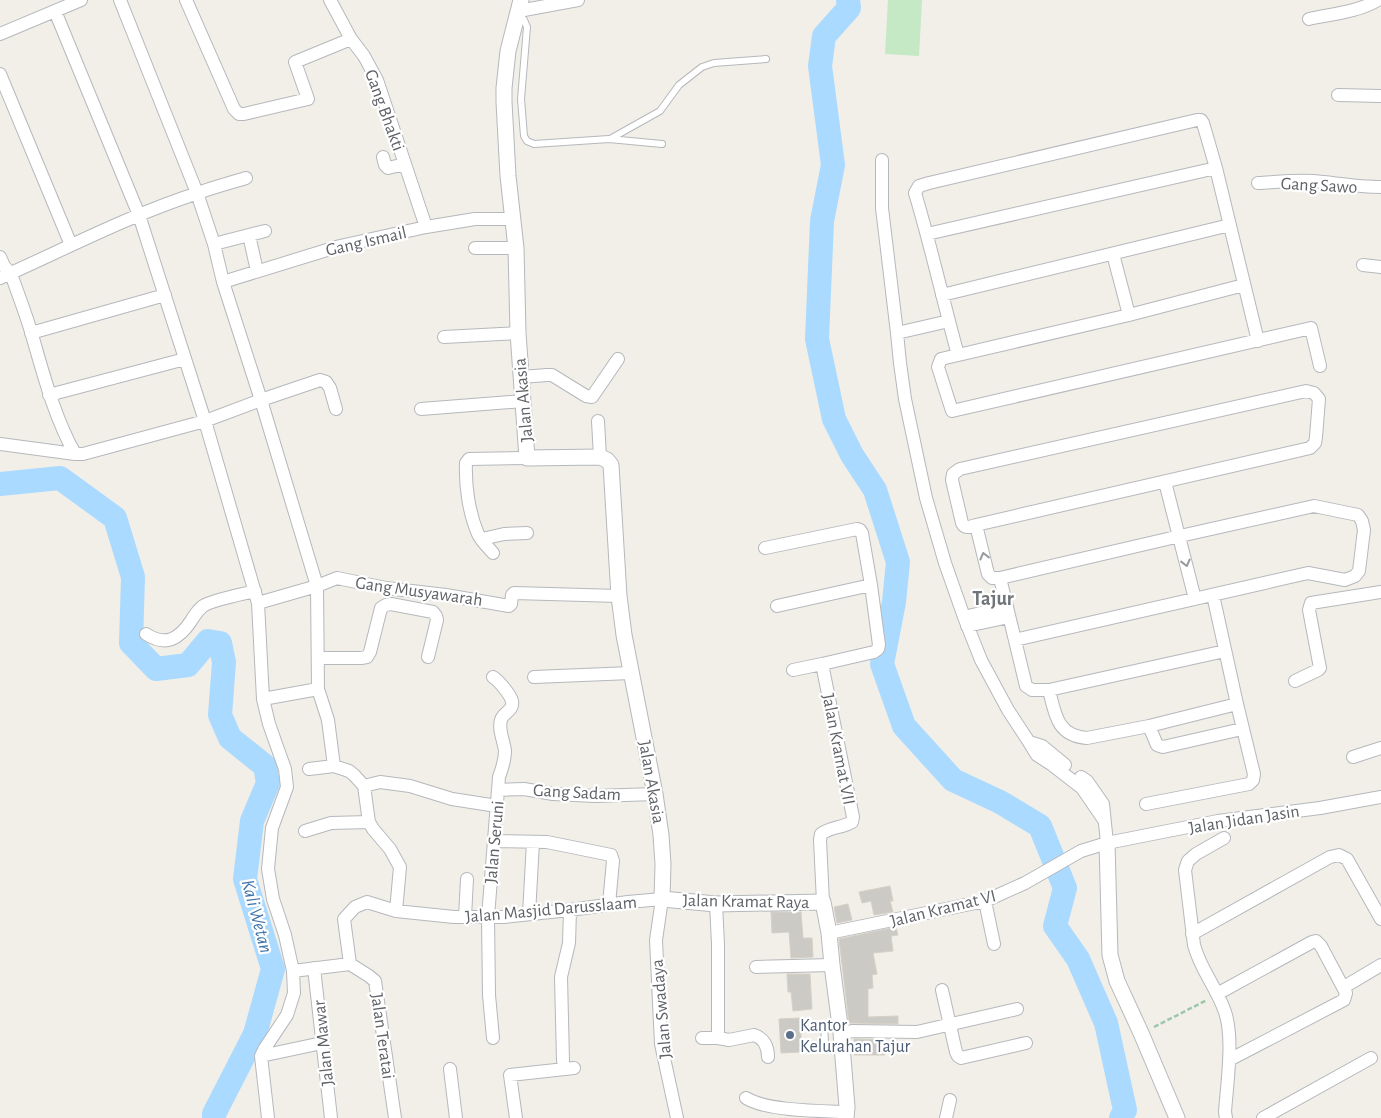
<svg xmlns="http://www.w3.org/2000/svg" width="1381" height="1118" font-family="'Alegreya Sans',sans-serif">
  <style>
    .green { fill: #c5e8c5 }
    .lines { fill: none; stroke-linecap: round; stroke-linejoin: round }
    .river { stroke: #aadaff; stroke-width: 24 }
    .building { fill: #cccac5; stroke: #d6d1c6 }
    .service-casing { stroke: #b5b8bc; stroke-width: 8 }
    .minor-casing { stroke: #b5b8bc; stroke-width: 14 }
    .tertiary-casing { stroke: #b5b8bc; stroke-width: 17 }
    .path { stroke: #9cc7a9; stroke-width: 2.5; stroke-dasharray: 5 2.5; stroke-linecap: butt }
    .service { stroke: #fff; stroke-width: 6 }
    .minor { stroke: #fff; stroke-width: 12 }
    .tertiary { stroke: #fff; stroke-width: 15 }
    .oneway { stroke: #979a9d }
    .service-dot { fill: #5c6f8a; stroke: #fff; stroke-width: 2 }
    .labels { text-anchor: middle; stroke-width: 4.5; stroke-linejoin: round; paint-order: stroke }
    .street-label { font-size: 18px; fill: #5f6368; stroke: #fff }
    .service-label { font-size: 18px; fill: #4e5e75; stroke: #fff; text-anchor: start }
    .water-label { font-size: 19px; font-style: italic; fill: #4174aa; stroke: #fff }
    .quarter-label { font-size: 20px; font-weight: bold; fill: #70757a; stroke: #fff }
  </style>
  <rect width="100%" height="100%" fill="#f1efe8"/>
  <path class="green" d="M888 0H922L919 56 885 54Z"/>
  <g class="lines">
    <path class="river" d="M848 0 849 8 824 36 820 66 833 165 822 221 817 339 834 419 852 455 875 490 898 562 894 602 882 664 904 726 953 780 1000 802 1040 826 1065 888 1055 926 1078 959 1106 1023 1125 1110 1121 1118
      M0 484 60 478 115 518 133 577 131 643 156 669 188 665 208 641 220 643 224 662 220 715 230 738 265 766 268 783 252 821 245 879 273 969 255 1034 214 1114V1118"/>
  </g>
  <path class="building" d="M890 886 893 901H890L893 912 874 915 871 901 862 903 859 892Z
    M848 904 852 920 837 923 834 907Z
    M771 912H801L803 938H812L813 957 791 958 789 932 772 933Z
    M896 927 898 935 891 936 893 951 873 953 877 974 872 975 873 988 868 989V1017L898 1016V1024L849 1023 839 939Z
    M787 974H810L812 1009 793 1011 791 992H788Z
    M800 1018 802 1052 781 1053 779 1019Z
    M854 1039 885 1040V1055H854Z"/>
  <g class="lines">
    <g class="service-casing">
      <path id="service" d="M519 14 524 20 527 27 521 99 524 136 527 141 534 144 609 139 662 144
        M610 139 660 111 679 85 702 67 714 63 766 59
        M825 1042 824 1025 839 1023"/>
    </g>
    <g class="minor-casing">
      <path id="minor" d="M120 0 197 193 214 244 265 231
        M186 0 234 109 239 114H244L308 99 295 62 351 39
        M330 0 351 39 364 56 377 80 426 227
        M519 9 524 10 578 0
        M55 11 139 215 205 421 258 603 263 699 269 724 285 769 287 787 272 828 268 869 273 899 285 935 293 971 294 993 287 1015 265 1048 261 1056 268 1118
        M1309 19C1332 14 1358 12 1378 0
        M0 34 81 0
        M0 74 71 245
        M1338 95 1381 96
        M383 157 385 165 388 168 405 164
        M882 160V208L897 333 900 363 905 399 926 498 945 563 964 617 981 660 1008 710 1029 742 1037 755 1051 764 1082 788 1104 820
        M1258 183C1276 182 1295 180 1314 181 1336 183 1358 187 1381 187
        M927 234 1216 168
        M249 235 257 271
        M214 244 223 282 261 400 317 586 318 689 263 699
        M475 248H516
        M1113 254 1129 315
        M0 257 4 266 11 274C18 294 26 314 32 335 44 376 54 416 75 454H83L205 421 261 400 320 380 326 382 330 388 336 409
        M1363 265 1381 267
        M0 278C65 249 130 215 198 193 214 187 230 183 246 178
        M223 282 340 246 426 227 475 219H512
        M1244 285 1129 315 941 359 938 367 952 411 1311 328 1320 366
        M942 295 1230 225
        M31 333 165 295
        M897 333 949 321
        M444 337 518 333
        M958 355C943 301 931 246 915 193L919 186 929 183 1197 120H1201L1203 123 1216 168 1258 341
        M521 377 547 375H552L586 396 592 397 618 359
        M1306 391 1314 393 1319 399 1316 437 1315 443 1310 448 976 525C970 527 965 529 962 523L952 480 953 474 960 469Z
        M49 395 185 359
        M421 409 524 401
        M598 421 600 457
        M0 444 75 454
        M1165 482 1195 599
        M976 525 988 574 992 578H1000L1180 536 1314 506 1358 515 1362 521 1364 530 1359 571 1355 576 1345 580 1308 573 1015 640
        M482 539 504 534 527 533
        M765 548 857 529 860 530 862 533 871 585 879 645 878 649 874 652 822 664 793 670
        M493 553C488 547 481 541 478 534 469 513 465 486 466 463L469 459 527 458
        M1000 578 1026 686 1032 690H1049L1225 651
        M258 603 317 586 337 578 386 588 446 595 509 606 511 604 512 595 514 593 619 596
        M777 606 871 585
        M964 617 1006 607
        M967 626 1009 617
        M146 634C166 647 179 639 191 621 194 616 198 610 203 606 212 600 243 594 255 591
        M319 658H361L367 657 370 652 381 608 386 605 391 604 433 612 436 616 437 620 428 657
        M822 664 853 817 852 822C842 828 830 827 821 834L820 840 823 902
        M493 677C499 681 510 694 512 701 514 711 503 712 501 720 498 730 504 741 505 751 505 760 502 769 499 777L488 917 489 995 493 1038
        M534 677 631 673
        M1295 681 1318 670 1320 668 1309 610 1311 603 1381 592
        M318 689 328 720 334 766
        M1049 690C1055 714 1057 736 1087 738L1149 726 1237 704
        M1149 726 1157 745 1163 747 1242 729
        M1029 742 1042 746 1065 765
        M1353 757 1381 748
        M309 769 334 766 349 771 354 775 364 786 369 822 373 829 390 849 400 867 396 911
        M1081 777 1087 781 1103 804 1107 843
        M364 786 380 782 410 786 452 799 497 806
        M498 790 524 789 553 794 595 796 655 794
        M1146 804 1249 784 1253 780 1254 774 1237 704 1213 595
        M305 831 331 823 369 822
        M1224 838 1196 854 1188 861 1185 870 1194 945C1200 969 1217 988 1225 1012 1234 1039 1227 1083 1225 1112L1226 1118
        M494 841 547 842 611 855 613 861 609 904
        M985 901 994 944
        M716 904 718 944V1038L729 1040 754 1035C764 1038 768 1047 768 1057
        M529 914 533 842
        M465 917 467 879
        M829 933 985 901 1025 883 1081 851 1107 843 1218 821 1320 808 1381 797
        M1192 934 1330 857 1339 855 1347 859 1381 919
        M350 964 344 919 355 907 367 902 396 911 454 917H504L570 910 628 902 662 899 656 940 661 1044 677 1118
        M756 967 832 965
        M314 968 331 1118
        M293 971 350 964 369 976 375 981 395 1118
        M1344 987 1381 965
        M942 990 956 1052 958 1056 961 1058 1026 1043
        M1217 994 1312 942 1316 941 1321 946 1346 993 1344 1000 1229 1060
        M841 1033 853 1031 917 1032 1017 1009
        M702 1038H718
        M261 1056 322 1043
        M563 1061 561 977 569 943 570 910
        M450 1069 456 1118
        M746 1098C767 1111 820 1111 846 1112
        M516 1118 510 1075 574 1068
        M946 1118 950 1100
        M1263 1118 1371 1058"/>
    </g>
    <g class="tertiary-casing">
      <path id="tertiary" d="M521 0 508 51 504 88V102L508 176 516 248 518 333 527 458 600 457 607 460 611 465 619 596 624 635 655 794 661 835 663 864 662 899 716 904 823 902 829 933 832 965 841 1033 847 1107 846 1118
        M1107 843 1110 955 1117 981 1141 1033 1177 1118"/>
    </g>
    <path class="path" d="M1154 1027 1207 1000"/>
    <use href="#service" class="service"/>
    <use href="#minor" class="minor"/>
    <use href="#tertiary" class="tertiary"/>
  </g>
  <defs><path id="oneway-chevron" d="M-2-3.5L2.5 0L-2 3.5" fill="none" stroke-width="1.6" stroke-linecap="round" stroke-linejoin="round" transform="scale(1.25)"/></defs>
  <g class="oneway">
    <use href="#oneway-chevron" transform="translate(984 556) rotate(-104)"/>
    <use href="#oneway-chevron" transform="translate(1186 563) rotate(76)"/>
  </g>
  <circle class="service-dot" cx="790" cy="1035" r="5"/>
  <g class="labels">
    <g class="street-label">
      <text transform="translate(385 110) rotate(70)" y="6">Gang Bhakti</text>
      <text transform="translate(1319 185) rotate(3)" y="6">Gang Sawo</text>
      <text transform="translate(366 241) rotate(-13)" y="6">Gang Ismail</text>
      <text transform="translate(523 400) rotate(-95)" y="6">Jalan Akasia</text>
      <text transform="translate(419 591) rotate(8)" y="6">Gang Musyawarah</text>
      <text transform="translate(839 749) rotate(79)" y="6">Jalan Kramat VII</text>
      <text transform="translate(652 782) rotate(80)" y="6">Jalan Akasia</text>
      <text transform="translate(577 792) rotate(3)" y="6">Gang Sadam</text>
      <text transform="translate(1244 819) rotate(-9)" y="6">Jalan Jidan Jasin</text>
      <text transform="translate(494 842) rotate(-85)" y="6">Jalan Seruni</text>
      <text transform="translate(746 901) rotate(1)" y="6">Jalan Kramat Raya</text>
      <text transform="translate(943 908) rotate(-14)" y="6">Jalan Kramat VI</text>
      <text transform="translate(551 909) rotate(-5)" y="6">Jalan Masjid Darusslaam</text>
      <text transform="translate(661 1009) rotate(-95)" y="6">Jalan Swadaya</text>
      <text transform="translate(383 1036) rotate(82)" y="6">Jalan Teratai</text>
      <text transform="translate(323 1043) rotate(-96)" y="6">Jalan Mawar</text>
    </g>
    <g class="service-label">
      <text x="800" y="1031">Kantor<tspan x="800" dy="21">Kelurahan Tajur</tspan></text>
    </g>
    <g class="water-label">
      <text transform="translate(258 916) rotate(75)" y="7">Kali Wetan</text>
    </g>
    <g class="quarter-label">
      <text x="993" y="605">Tajur</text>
    </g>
  </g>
</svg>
